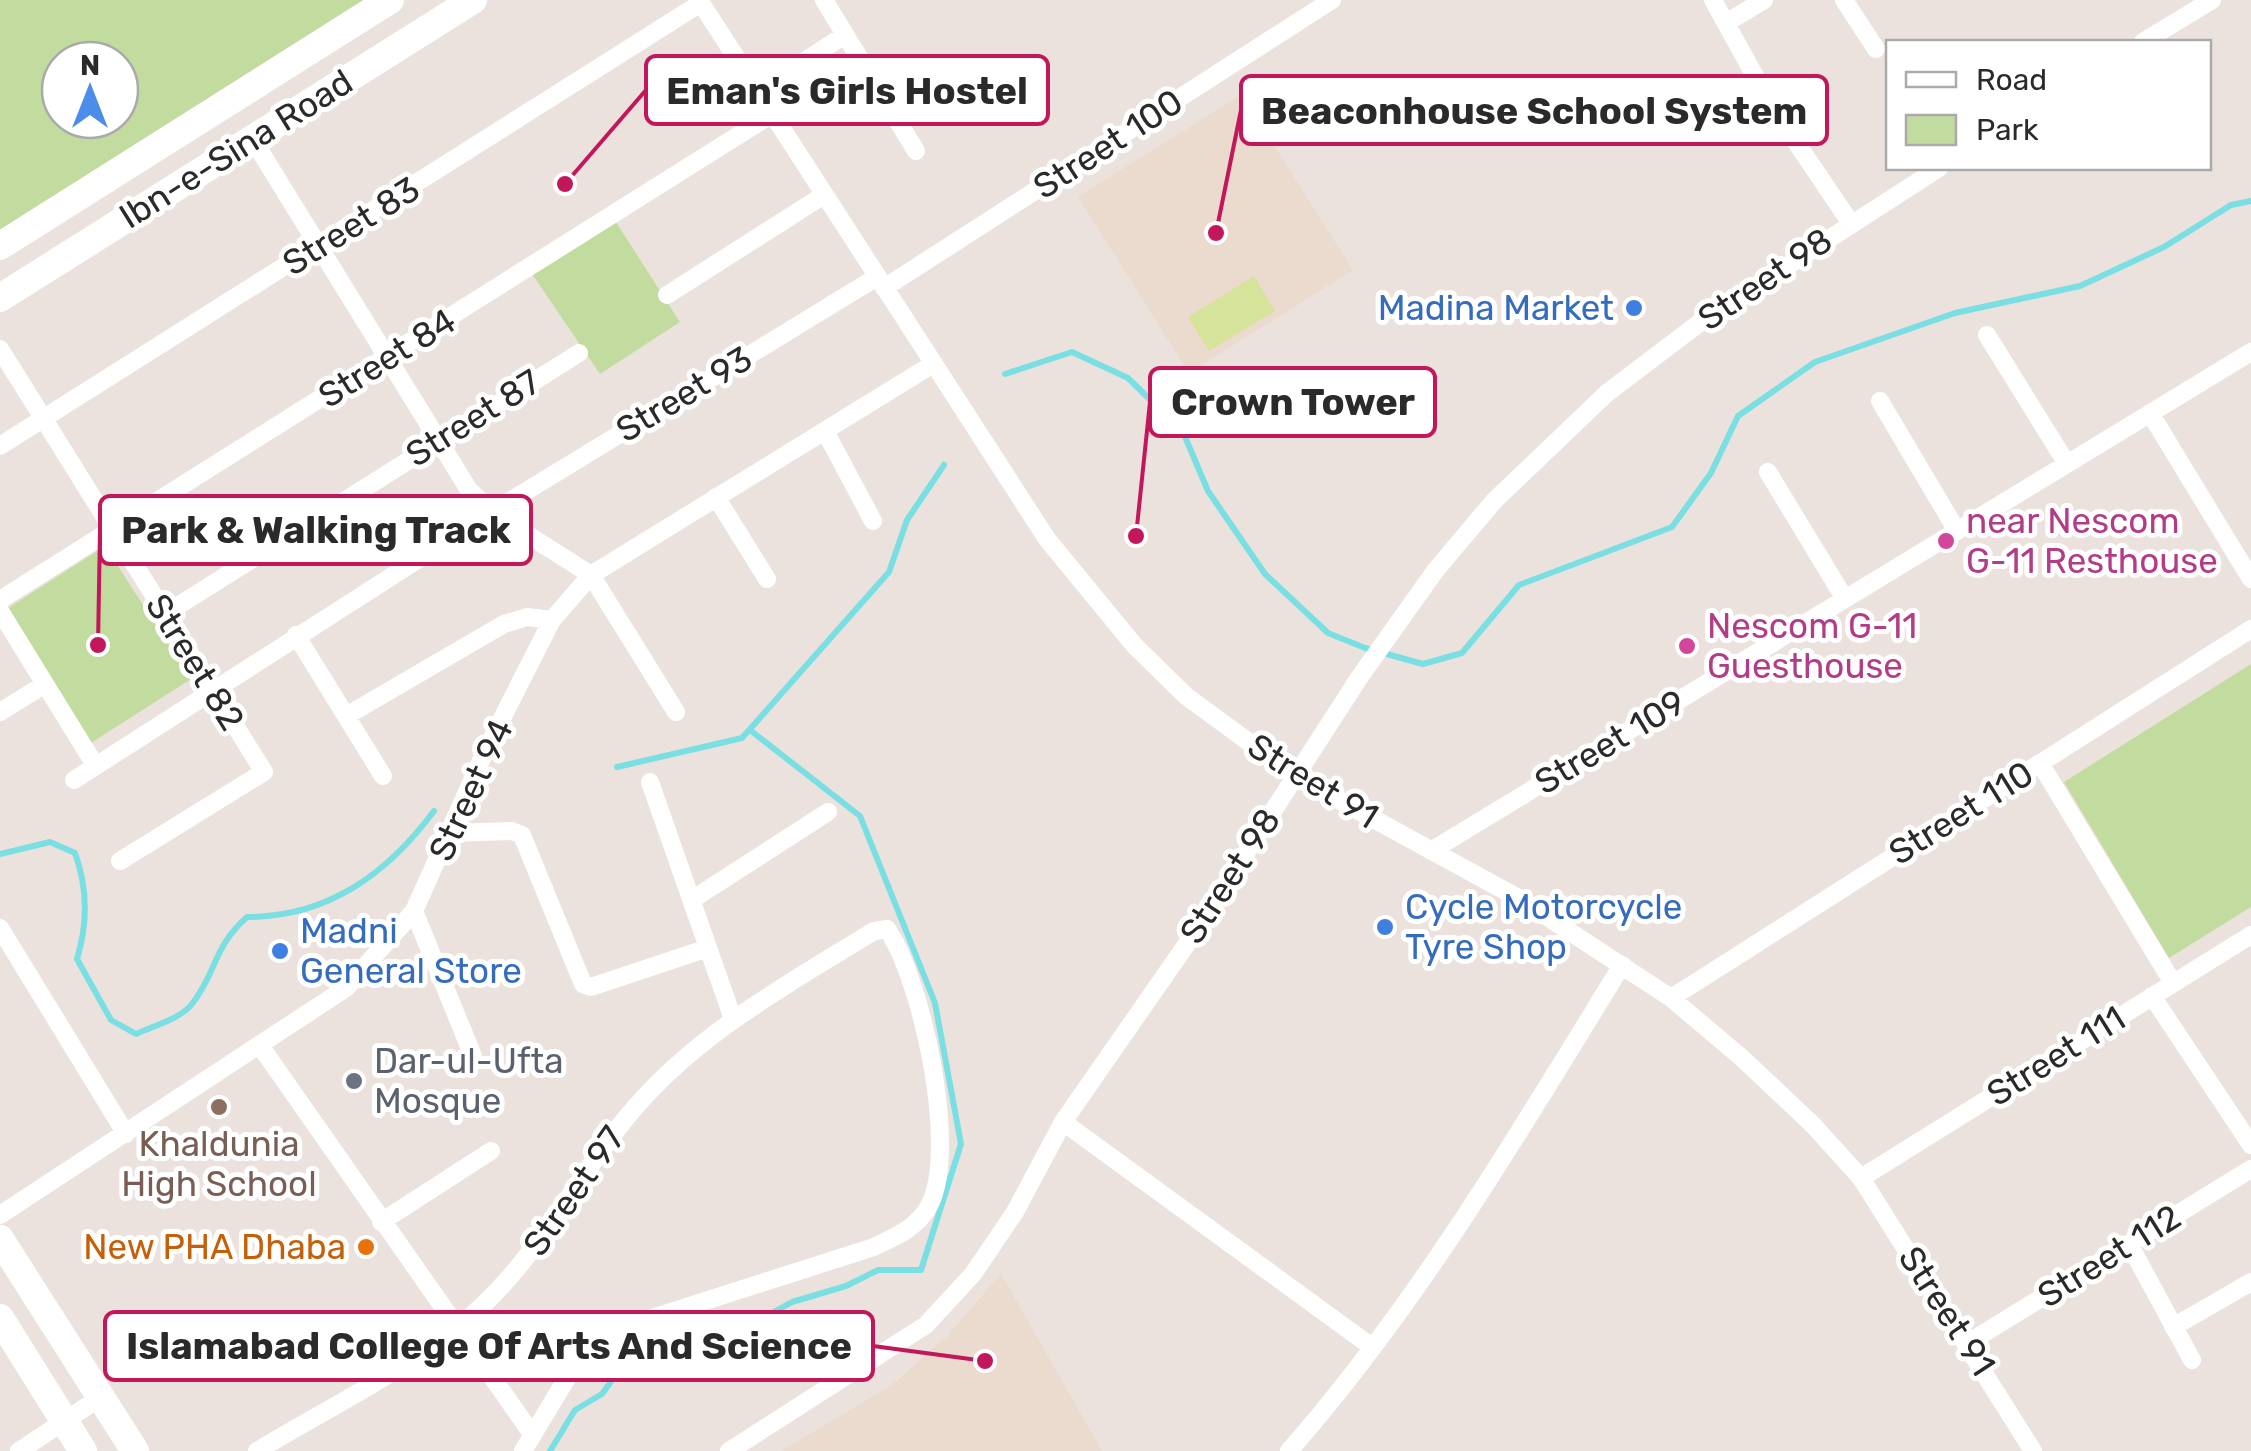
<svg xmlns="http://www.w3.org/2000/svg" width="2251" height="1451" font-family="Rubik,sans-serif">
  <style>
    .education { fill: #ebdbce }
    .green { fill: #c2dc9f; fill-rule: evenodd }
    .pitch { fill: #d5e39b }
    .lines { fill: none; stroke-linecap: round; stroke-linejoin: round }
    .stream { stroke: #7adfe3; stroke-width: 6 }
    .street { stroke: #fff; stroke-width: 18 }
    .secondary { stroke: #fff; stroke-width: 28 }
    .shop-dot { fill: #3f7fe0; stroke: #fff; stroke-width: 4 }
    .hotel-dot { fill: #d1479c; stroke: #fff; stroke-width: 4 }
    .worship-dot { fill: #6b7280; stroke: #fff; stroke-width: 4 }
    .education-dot { fill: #8d6e63; stroke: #fff; stroke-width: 4 }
    .food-dot { fill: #e8710a; stroke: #fff; stroke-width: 4 }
    .labels { text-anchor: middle; stroke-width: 10; stroke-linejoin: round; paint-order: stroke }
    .street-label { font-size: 35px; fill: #2a2a2a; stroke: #fff }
    .shop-label { font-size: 35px; fill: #366cbe; stroke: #fff; text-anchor: start }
    .hotel-label { font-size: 35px; fill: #b23c85; stroke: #fff; text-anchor: start }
    .worship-label { font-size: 35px; fill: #5b616d; stroke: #fff; text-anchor: start }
    .education-label { font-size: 35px; fill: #785e54; stroke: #fff }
    .food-label { font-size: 35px; fill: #c56008; stroke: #fff; text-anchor: end }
    .leader { fill: none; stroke: #c2185b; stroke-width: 4 }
    .callout-dot { fill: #c2185b; stroke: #fff; stroke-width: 4 }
    .callout { fill: #fff; stroke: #c2185b; stroke-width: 4 }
    .callout-label { font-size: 38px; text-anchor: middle; font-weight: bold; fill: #2a2a2a }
  </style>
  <rect width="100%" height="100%" fill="#ebe2dd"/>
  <path class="education" d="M1242 94 1353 270 1189 373 1078 197Z
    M1001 1274 1102 1451H781L892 1385 947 1336Z"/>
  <path class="green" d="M0 0H363L0 230ZM120 60V120H60V60Z
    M614 219 680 322 600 374 530 271Z
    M105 546 191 679 91 743 5 610Z
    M2251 664V907L2169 958 2064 782Z"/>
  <path class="pitch" d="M1254 276 1275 311 1209 351 1188 317Z"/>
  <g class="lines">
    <path class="stream" d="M1005 374 1072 352 1128 378 1183 432 1208 491 1265 574 1328 633 1365 648 1423 664 1462 653 1519 585 1672 527 1711 473 1738 416 1815 362 1955 313 2080 286 2164 247 2231 205 2251 201
      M617 767 742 738 889 572 907 520 944 465
      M0 854 50 842 75 853C88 889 88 923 77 959L111 1020 136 1034C153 1026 180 1019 192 1004 217 972 213 947 247 917 328 917 387 874 434 811
      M550 1451 575 1410 602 1394 620 1369 647 1354 686 1340H724L792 1302 846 1286 878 1270H921L961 1144 935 1003 860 816 750 730"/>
    <path class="street" d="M699 0 1047 539 1134 645 1186 696 1295 776 1520 899 1671 998 1742 1058 1813 1125 1861 1178 2033 1451
      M824 0 916 151
      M1713 0 1771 105 1850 222
      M1844 0 1876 49
      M1726 23 1764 0
      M2143 42 2212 0
      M758 91 845 35
      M252 138 469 490 492 512 591 575 676 712
      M884 288 1332 0
      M667 295 824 195
      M1987 335 2067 464
      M0 349 264 772 120 861
      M1880 401 1957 531
      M2150 413 2251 579
      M825 431 873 521
      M0 446 701 3
      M1768 472 1845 599
      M716 497 767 579
      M0 600 772 114
      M0 611 95 765
      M165 614 579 353
      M296 635 383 776
      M0 712 45 684
      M346 716 504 624 527 617 552 620
      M2040 763 2173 983
      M74 780 492 512 877 277
      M650 782 733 1019
      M450 833 512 831 522 835 583 984 591 987 708 948
      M1431 851 2251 352
      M693 899 828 812
      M414 911 473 1056
      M0 928 126 1134
      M2152 996 2251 1145
      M1671 998 2251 629
      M261 1047 532 1434
      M1063 1122 1372 1347
      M1861 1178 2251 935
      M0 1215 346 988 414 911 483 756 552 620 591 575 933 364
      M381 1222 491 1151
      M2129 1244 2192 1360
      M2173 1327 2251 1282
      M1968 1343 2251 1169
      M19 1451 101 1397
      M257 1451C331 1406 424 1362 485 1303 544 1247 579 1172 632 1111 698 1033 788 984 874 931L887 929C922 980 959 1150 929 1206 917 1228 895 1237 874 1247L608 1332 576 1363 523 1451
      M729 1451 926 1325 973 1274 1015 1212 1063 1122 1193 935 1359 678 1435 571 1494 501 1607 393 1702 321 1939 168
      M1289 1451C1418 1304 1520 1131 1622 965"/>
    <path class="secondary" d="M0 246 390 0
      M0 298 473 0
      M0 1239 135 1451
      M0 1318 83 1451"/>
  </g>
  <g class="shop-dot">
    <circle cx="1634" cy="308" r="10"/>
    <circle cx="1385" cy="927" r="10"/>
    <circle cx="280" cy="951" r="10"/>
  </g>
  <g class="hotel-dot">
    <circle cx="1946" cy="541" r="10"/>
    <circle cx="1687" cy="646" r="10"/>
  </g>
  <circle class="worship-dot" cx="354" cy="1081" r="10"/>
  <circle class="education-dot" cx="219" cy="1107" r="10"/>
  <circle class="food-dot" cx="366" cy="1247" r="10"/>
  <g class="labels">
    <g class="street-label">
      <text transform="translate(1108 144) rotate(-33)" y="12">Street 100</text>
      <text transform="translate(236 149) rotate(-32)" y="12">Ibn-e-Sina Road</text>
      <text transform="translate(351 226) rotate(-32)" y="12">Street 83</text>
      <text transform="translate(1765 279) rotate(-34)" y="12">Street 98</text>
      <text transform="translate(387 358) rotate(-32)" y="12">Street 84</text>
      <text transform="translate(684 394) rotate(-31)" y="12">Street 93</text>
      <text transform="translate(473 418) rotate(-32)" y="12">Street 87</text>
      <text transform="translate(195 662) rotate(58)" y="12">Street 82</text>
      <text transform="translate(1610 742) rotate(-31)" y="12">Street 109</text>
      <text transform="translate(1313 781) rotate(32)" y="12">Street 91</text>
      <text transform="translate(471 790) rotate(-65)" y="12">Street 94</text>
      <text transform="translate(1961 813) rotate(-32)" y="12">Street 110</text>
      <text transform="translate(1230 876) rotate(-57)" y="12">Street 98</text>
      <text transform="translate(2056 1056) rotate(-32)" y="12">Street 111</text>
      <text transform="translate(574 1191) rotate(-55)" y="12">Street 97</text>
      <text transform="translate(2109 1256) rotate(-32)" y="12">Street 112</text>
      <text transform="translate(1947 1311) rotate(57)" y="12">Street 91</text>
    </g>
    <g class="shop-label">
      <text x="1614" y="320" text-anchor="end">Madina Market</text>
      <text x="1405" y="919">Cycle Motorcycle<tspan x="1405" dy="40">Tyre Shop</tspan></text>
      <text x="300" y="943">Madni<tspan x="300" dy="40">General Store</tspan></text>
    </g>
    <g class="hotel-label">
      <text x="1966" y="533">near Nescom<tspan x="1966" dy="40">G-11 Resthouse</tspan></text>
      <text x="1707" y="638">Nescom G-11<tspan x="1707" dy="40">Guesthouse</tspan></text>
    </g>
    <g class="worship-label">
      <text x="374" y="1073">Dar-ul-Ufta<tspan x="374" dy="40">Mosque</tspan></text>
    </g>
    <g class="education-label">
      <text x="219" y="1156">Khaldunia<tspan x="219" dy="40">High School</tspan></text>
    </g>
    <g class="food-label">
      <text x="346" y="1259">New PHA Dhaba</text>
    </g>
  </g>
  <path class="leader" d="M565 184L646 90M1216 233L1241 110M1136 536L1150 402M98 645L100 530M985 1361L873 1346"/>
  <g class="callout-dot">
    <circle cx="565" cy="184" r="10"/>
    <circle cx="1216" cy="233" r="10"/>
    <circle cx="1136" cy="536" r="10"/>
    <circle cx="98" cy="645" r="10"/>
    <circle cx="985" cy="1361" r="10"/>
  </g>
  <g class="callout">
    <rect x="646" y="56" width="402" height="68" rx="10"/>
    <rect x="1241" y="76" width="586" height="68" rx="10"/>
    <rect x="1150" y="368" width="285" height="68" rx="10"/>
    <rect x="100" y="496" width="431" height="68" rx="10"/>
    <rect x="105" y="1312" width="768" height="68" rx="10"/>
  </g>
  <g class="callout-label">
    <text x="847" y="104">Eman's Girls Hostel</text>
    <text x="1534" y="124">Beaconhouse School System</text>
    <text x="1293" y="415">Crown Tower</text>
    <text x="316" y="543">Park &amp; Walking Track</text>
    <text x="489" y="1359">Islamabad College Of Arts And Science</text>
  </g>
  <rect x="1886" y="40" width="325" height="130" fill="#ffffff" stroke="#aaaaaa" stroke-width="2.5"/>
  <rect x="1906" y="72" width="50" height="15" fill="#ffffff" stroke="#aaaaaa" stroke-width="2.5"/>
  <text x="1976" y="90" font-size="30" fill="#2a2a2a">Road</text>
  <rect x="1906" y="115" width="50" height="30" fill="#c2dc9f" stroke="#aaaaaa" stroke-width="2.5"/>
  <text x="1976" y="140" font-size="30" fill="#2a2a2a">Park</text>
  <g transform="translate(90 90)"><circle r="48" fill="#ffffff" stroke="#aaaaaa" stroke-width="2.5"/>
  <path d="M0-8L18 38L0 25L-18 38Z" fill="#4c8de9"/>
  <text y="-15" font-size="28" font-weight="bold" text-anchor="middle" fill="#2a2a2a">N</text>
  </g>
</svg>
